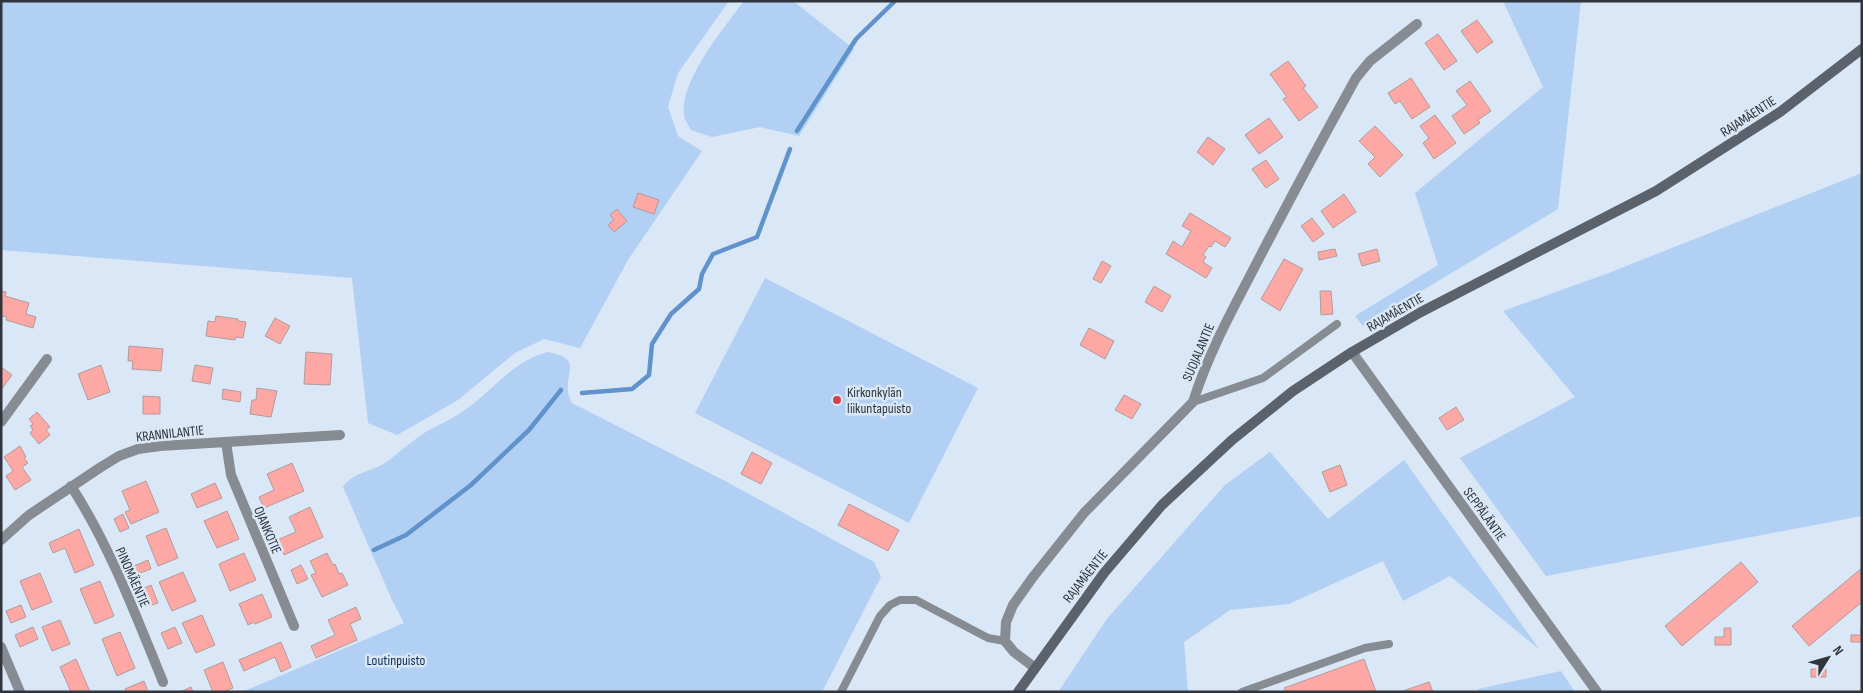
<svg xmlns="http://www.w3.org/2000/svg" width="1863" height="693" font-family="'Sofia Sans Condensed',sans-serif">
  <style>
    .green { fill: #b1d0f4 }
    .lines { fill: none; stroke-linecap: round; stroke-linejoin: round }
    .stream { stroke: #6093cb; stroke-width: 4.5 }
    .building { fill: #fda8a5; stroke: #b09c9b }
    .service { stroke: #878c92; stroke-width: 8 }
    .minor { stroke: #878c92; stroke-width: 10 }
    .secondary { stroke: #5b626b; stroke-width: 10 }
    .poi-dot { fill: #d3434b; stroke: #dae7f6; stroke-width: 2 }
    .labels { text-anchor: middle; stroke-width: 5; stroke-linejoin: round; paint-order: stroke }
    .street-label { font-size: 14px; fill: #30353b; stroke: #dae7f6 }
    .poi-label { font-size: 14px; fill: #30353b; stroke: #dae7f6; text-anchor: start }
    .park-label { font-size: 14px; fill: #0c3156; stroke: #dae7f6 }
  </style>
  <rect width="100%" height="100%" fill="#dae7f6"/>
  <path class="green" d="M1 1H729L678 73 668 107 678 136 702 151 628 260 580 348 544 339 515 353 458 400 397 435 368 423 352 278 1 250Z
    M744 1H793L854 49 799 136 760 127 712 137 691 130C689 126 685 120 684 116 679 81 724 28 744 1Z
    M1503 1H1581L1558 209 1363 326 1355 316 1438 265 1415 193 1543 87Z
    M1862 173V516L1546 576 1460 458 1575 397 1503 311 1606 274Z
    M765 278 978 388 909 523 695 413Z
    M548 352C582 359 566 370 568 391 568 395 570 399 572 403L727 482 874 562 881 577 822 692H242L404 623 392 600 343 487C352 472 375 471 388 461 399 452 410 443 421 435 435 426 451 420 465 410 494 390 512 361 548 352Z
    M1270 452 1328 519 1404 460 1540 650 1450 576 1403 601 1383 561 1289 604 1230 610 1184 642 1188 692H1058L1106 620 1225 485Z
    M1561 671 1575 692H1478V689Z"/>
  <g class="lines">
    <path class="stream" d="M797 131 856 39 895 1
      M582 393 632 389 649 375 652 344 671 314 699 289 702 274 713 254 757 237 790 149
      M374 550 406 535 471 485 529 430 561 390"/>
  </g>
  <path class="building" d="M1477 20 1493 42 1477 53 1461 31Z
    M1438 34 1457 61 1444 70 1425 43Z
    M1288 61 1306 86 1303 88 1318 107 1299 121 1283 99 1287 97 1270 74Z
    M1411 78 1430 107 1412 119 1400 101 1395 104 1388 93Z
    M1470 81 1491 111 1478 120 1480 123 1464 134 1452 116 1467 105 1456 91Z
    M1435 115 1456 143 1434 159 1423 143 1429 138 1420 126Z
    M1269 118 1283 137 1259 154 1245 135Z
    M1375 126 1403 155 1380 177 1368 164 1375 157 1359 141Z
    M1208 137 1225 149 1213 165 1197 152Z
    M1266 160 1279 179 1266 188 1252 169Z
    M638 193 659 200 654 214 633 207Z
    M1344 194 1356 212 1333 228 1321 211Z
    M617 209 627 221 614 232 608 225 614 220 610 215Z
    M1190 213 1231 238 1225 247 1215 241 1211 247 1209 246 1203 255 1206 257 1203 262 1212 268 1206 278 1166 254 1173 241 1182 247 1191 231 1182 226Z
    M1312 218 1324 234 1313 242 1301 226Z
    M1335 249 1337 256 1319 260 1318 252Z
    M1377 249 1380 261 1362 266 1358 254Z
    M1284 259 1303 269 1280 311 1261 299Z
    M1102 261 1111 266 1101 283 1093 279Z
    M1154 286 1171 296 1162 312 1145 302Z
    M1 291 6 292 5 296 29 303 26 314 36 317 33 328 6 320 7 317 1 316Z
    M1320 291H1331L1333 314 1321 315Z
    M216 316 238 319V321L246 322 243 338 236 337 235 340 206 336 208 321 215 322Z
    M275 318 290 326 280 344 265 336Z
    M1089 328 1114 341 1105 359 1080 345Z
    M129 346 163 349 161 371 132 369 133 361H128Z
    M306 352 332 354 330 385 304 384Z
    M101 365 110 392 88 400 78 374Z
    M195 365 213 368 210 384 192 381Z
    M1 367 12 375 1 390Z
    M257 388 277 391 271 417 250 414 252 400H256Z
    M223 389 241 392 240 402 222 399Z
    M1124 395 1141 404 1132 419 1115 410Z
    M143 396 160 397V414H143Z
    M1456 407 1464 420 1447 430 1439 418Z
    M37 412 50 427 46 430 50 435 39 444 30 433 33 430 30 426 33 424 29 419Z
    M20 446 26 457 24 458 28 463 22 467 31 480 15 490 6 476 13 471 4 457Z
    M752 452 772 463 761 484 741 474Z
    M292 463 304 491 264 508 259 497 274 490 267 474Z
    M1340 465 1347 485 1330 492 1322 472Z
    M146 481 159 512 131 524 125 512 130 510 122 491Z
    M215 483 222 498 197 508 191 494Z
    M849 504 899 530 888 551 838 525Z
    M310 507 323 537 284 555 277 540 296 532 289 517Z
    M227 511 239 539 217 548 204 521Z
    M123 514 129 528 120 532 114 519Z
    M166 528 178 558 158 566 146 536Z
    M79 529 94 565 75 573 65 548 53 553 49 543Z
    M244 553 256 580 230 591 219 564Z
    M327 553 333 565 335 564 339 574 342 573 348 585 322 597 311 575 316 573 310 561Z
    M148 560 151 569 137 574 134 566Z
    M1741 562 1758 582 1682 646 1665 626Z
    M301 565 308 579 297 584 291 570Z
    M1862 568V602L1809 646 1792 626Z
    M183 572 196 601 172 611 159 582Z
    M40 573 52 602 32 610 20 581Z
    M100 581 114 616 95 624 80 589Z
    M151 585 158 603 149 606 142 589Z
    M262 594 272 617 255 624 254 622 248 625 239 604Z
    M21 605 26 617 11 623 6 611Z
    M356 607 361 619 350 624 357 640 316 658 311 646 335 635 328 620Z
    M202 615 215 645 196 653 182 623Z
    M60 620 70 644 52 651 42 627Z
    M33 627 38 639 20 647 15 635Z
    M175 627 182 643 168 649 161 633Z
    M1861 627 1862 642H1851V635H1861Z
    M1724 628H1731V645H1715V637H1724Z
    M120 632 135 668 117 676 102 639Z
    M281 642 291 667 281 672 275 657 244 671 239 660Z
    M76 659 90 692H71L60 667Z
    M1364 659 1376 692H1286L1284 688Z
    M223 662 233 688 223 692H213L204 670Z
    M1811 669H1826V677H1811Z
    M144 681 148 692H126L125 689Z
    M1429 682 1433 692H1403V691Z
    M191 687 193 692H180Z"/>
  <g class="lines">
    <path class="service" d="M1193 402 1263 378 1337 324
      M841 692 880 616 890 605 900 600H916L988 638 1005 641
      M1242 692 1365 648 1389 644"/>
    <path class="minor" d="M1352 352 1597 692
      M1 422 47 359
      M226 442 231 475 294 626
      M71 486C110 546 136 616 163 682
      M1 540 29 515 101 467 119 456 138 449 160 446 340 435
      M1 647 20 692
      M1034 667 1014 652 1005 641 1006 622 1013 605 1033 577 1084 513 1193 402C1207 357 1229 316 1251 274 1285 208 1320 143 1356 78L1370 61 1417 24"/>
    <path class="secondary" d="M1018 692 1104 573 1162 505 1232 440 1293 391 1352 352 1421 312 1656 191 1780 112 1862 49"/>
  </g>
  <circle class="poi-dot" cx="837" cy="400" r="5"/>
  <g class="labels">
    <g class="street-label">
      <text transform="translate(1748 116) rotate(-33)" y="5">RAJAMÄENTIE</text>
      <text transform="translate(1395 312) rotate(-30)" y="5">RAJAMÄENTIE</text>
      <text transform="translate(1198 352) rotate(-67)" y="5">SUOJALANTIE</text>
      <text transform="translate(170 433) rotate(-6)" y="5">KRANNILANTIE</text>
      <text transform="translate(1485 514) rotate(54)" y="5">SEPPÄLÄNTIE</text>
      <text transform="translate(268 530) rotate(67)" y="5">OJANKOTIE</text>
      <text transform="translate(1085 576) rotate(-52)" y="5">RAJAMÄENTIE</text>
      <text transform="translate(133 577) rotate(66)" y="5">PINOMÄENTIE</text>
    </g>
    <g class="poi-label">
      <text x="847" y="397">Kirkonkylän<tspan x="847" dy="16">liikuntapuisto</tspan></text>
    </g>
    <g class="park-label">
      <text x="396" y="665">Loutinpuisto</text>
    </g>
  </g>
  <rect width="1863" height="693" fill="none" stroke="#30353b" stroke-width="5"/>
  <g transform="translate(1828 658) rotate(53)" stroke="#dae7f6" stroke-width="4" paint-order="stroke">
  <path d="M0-4L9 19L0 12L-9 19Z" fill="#30353b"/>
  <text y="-8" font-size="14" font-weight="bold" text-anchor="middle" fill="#30353b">N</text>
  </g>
</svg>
